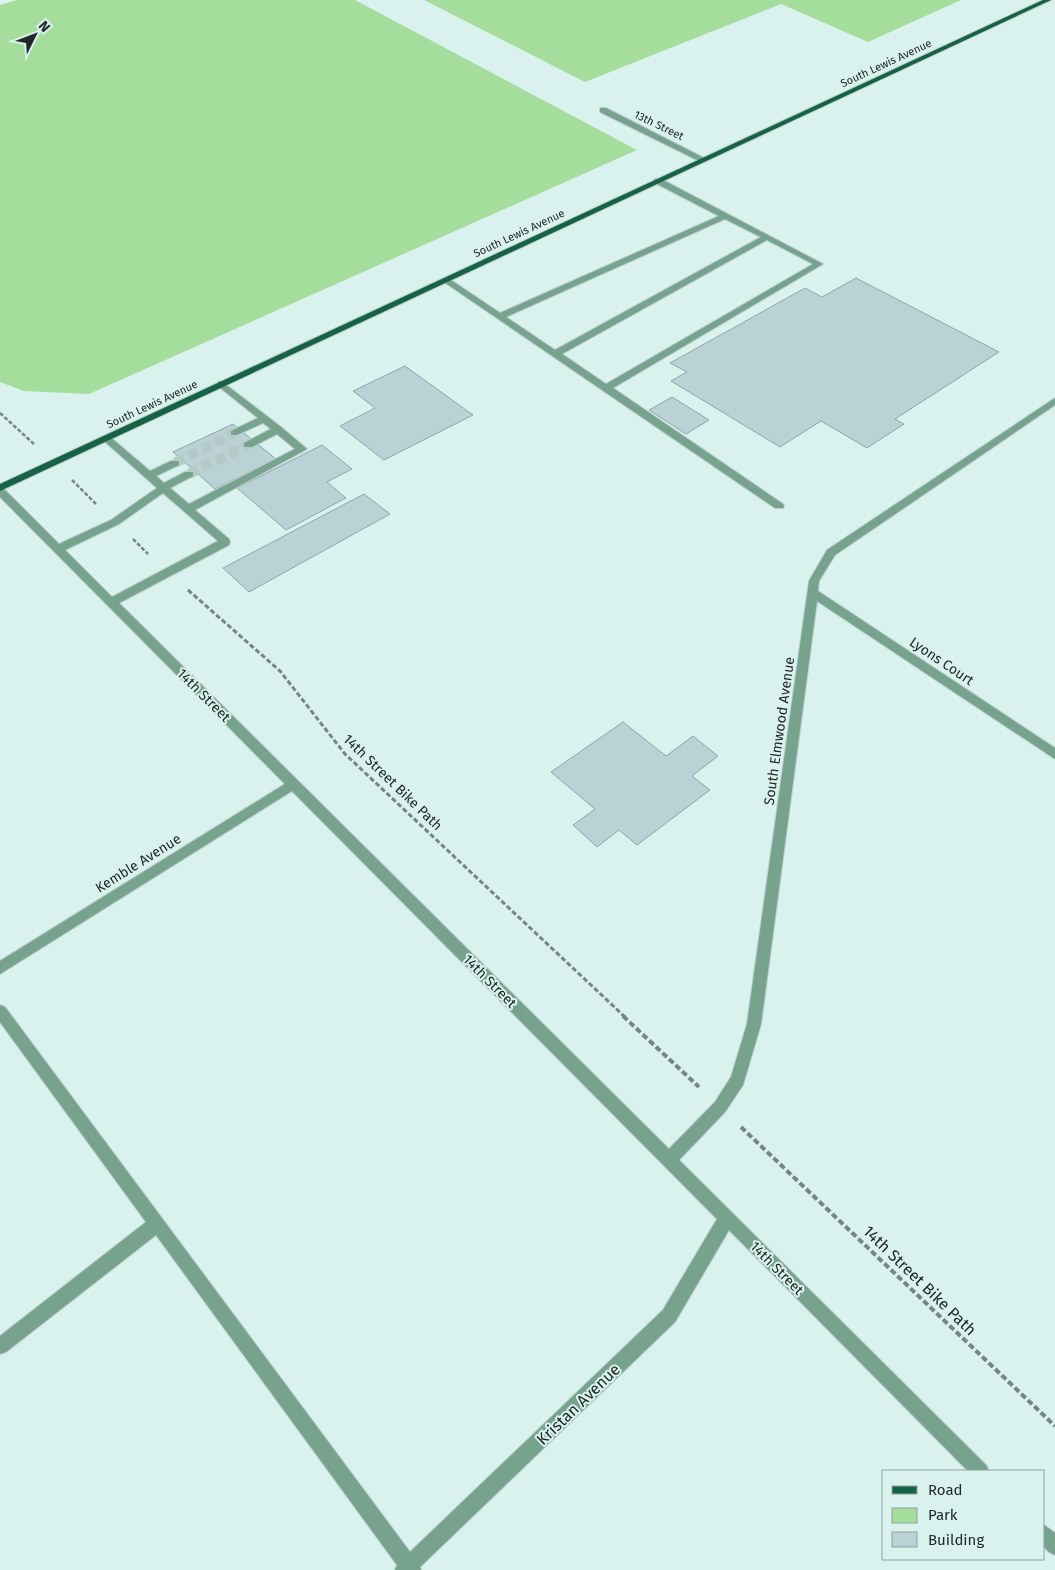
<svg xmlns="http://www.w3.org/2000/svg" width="1055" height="1570" font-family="'Fira Sans',sans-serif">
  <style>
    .green { fill: #a5dd9d }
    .building { fill: #bad2d5; stroke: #8ea6a9 }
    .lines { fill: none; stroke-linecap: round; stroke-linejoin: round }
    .minor-tunnel { stroke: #b4cac6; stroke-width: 10; stroke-dasharray: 10 5; stroke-linecap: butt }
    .minor-casing { stroke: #b8ceca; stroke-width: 2 }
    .major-casing { stroke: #b8ceca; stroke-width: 2 }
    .path-far2 { stroke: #758683; stroke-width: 2.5; stroke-dasharray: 4 2; stroke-linecap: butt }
    .path-far1 { stroke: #758683; stroke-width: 3; stroke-dasharray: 5 2.5; stroke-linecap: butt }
    .path { stroke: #758683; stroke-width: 4; stroke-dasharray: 6 3; stroke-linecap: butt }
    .minor { fill: #77a28d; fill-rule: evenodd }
    .major { fill: #176145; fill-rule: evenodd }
    .labels { text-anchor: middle; stroke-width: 4; stroke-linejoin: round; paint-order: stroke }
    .far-street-label { font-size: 11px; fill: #202928; stroke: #d9f2ee }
    .street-label { font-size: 14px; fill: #202928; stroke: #d9f2ee }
    .near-street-label { font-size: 16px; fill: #202928; stroke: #d9f2ee }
  </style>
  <rect width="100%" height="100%" fill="#d9f2ee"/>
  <path class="green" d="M17 0H355L637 150 89 394 24 391 0 382V5Z
    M424 0H961L868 42 781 4 585 82Z"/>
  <path class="building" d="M856 278 999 352 895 419 904 424 867 448 821 421 780 447 671 381 687 372 670 363 805 288 822 297Z
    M405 366 473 415 384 460 340 426 375 408 353 391Z
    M672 397 709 420 686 434 649 410Z
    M233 424 276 459 215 489 173 452Z
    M322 445 352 469 327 482 346 498 286 530 237 488Z
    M364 494 390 514 249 592 223 568Z
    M623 722 666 756 693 736 718 756 692 776 710 790 637 845 619 830 597 847 573 825 595 809 551 772Z"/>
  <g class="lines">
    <path class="minor-tunnel" d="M175 463 234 433
      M189 474 248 445"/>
    <g class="minor-casing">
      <path id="minor" d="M600 108H606L708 160 701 162 600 112Z
        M655 179H661L823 264 613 388 783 504 784 506 783 508H775L441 280 448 278 500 313 719 216 655 183ZM725 219 761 237 555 350 506 317ZM767 240 813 264 606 384 562 354Z
        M221 381 281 427 307 449 195 510 229 539 230 542 229 545 119 603 669 1149 715 1102 731 1077 747 1024 809 581 827 550 1055 398V405L835 555 819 581 818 591 1055 748V759L817 601 761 1024 743 1085 725 1112 679 1160 986 1465 989 1471H968L729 1230 675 1322 420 1567 421 1570H395L397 1565 156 1235 6 1352 0 1354V1336L146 1222 0 1022V1005L5 1007 410 1552 663 1310 717 1219 292 791 0 974V961L285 784 0 497V488L4 489 59 544 111 520 157 488 103 440V436H109L150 471 171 461H179V465L156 476 164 483 185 472H193V476L170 488 189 504 295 449 277 434 252 447H244V443L271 429 263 423 237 435H231V431L258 418 218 386V382ZM163 493 218 541 112 597 65 550 119 524Z
        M1044 1525 1055 1533V1555L1049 1552 1044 1547Z"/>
    </g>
    <g class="major-casing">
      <path id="major" d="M1043 0H1051L0 491V484Z"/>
    </g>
    <path class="path-far2" d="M0 413 35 445
      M72 480 96 504
      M133 539 148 554"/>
    <path class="path-far1" d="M188 590 280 671 345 754 625 1017"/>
    <path class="path" d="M623 1016 699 1087
      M741 1127 1055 1426"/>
    <use href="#minor" class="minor"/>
    <use href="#major" class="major"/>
  </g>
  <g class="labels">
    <g class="far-street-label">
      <text transform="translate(886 63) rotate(-25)" y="4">South Lewis Avenue</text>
      <text transform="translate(659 125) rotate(26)" y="4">13th Street</text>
      <text transform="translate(519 233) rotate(-25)" y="4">South Lewis Avenue</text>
      <text transform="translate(152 404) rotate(-25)" y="4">South Lewis Avenue</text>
    </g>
    <g class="street-label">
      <text transform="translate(942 661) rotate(34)" y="5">Lyons Court</text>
      <text transform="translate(204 695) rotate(45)" y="5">14th Street</text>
      <text transform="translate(779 731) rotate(-82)" y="5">South Elmwood Avenue</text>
      <text transform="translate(393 782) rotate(44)" y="5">14th Street Bike Path</text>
      <text transform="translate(138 863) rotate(-32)" y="5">Kemble Avenue</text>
      <text transform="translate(490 981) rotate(45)" y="5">14th Street</text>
      <text transform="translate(777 1268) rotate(45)" y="5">14th Street</text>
    </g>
    <g class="near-street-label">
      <text transform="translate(920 1280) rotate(44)" y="6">14th Street Bike Path</text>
      <text transform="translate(578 1404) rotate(-44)" y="6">Kristan Avenue</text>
    </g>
  </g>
  <rect x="882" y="1470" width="162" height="90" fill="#d9f2ee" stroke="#8fa29f"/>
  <rect x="892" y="1486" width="25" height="8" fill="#176145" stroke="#8fa29f"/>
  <text x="928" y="1495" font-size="15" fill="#202928">Road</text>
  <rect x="892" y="1508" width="25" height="15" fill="#a5dd9d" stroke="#8fa29f"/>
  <text x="928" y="1520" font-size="15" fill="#202928">Park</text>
  <rect x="892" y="1532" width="25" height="15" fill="#bad2d5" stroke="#8fa29f"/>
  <text x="928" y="1545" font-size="15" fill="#202928">Building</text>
  <g transform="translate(35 35) rotate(48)" stroke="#d9f2ee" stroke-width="4" paint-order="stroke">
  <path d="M0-4L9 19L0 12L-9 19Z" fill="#202928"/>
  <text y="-8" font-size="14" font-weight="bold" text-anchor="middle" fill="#202928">N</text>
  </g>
</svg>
